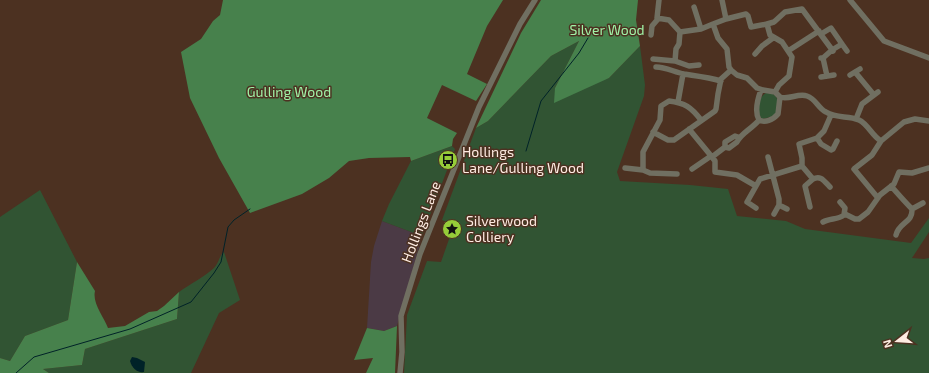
<svg xmlns="http://www.w3.org/2000/svg" width="929" height="373" font-family="'Exo 2',sans-serif">
  <style>
    .commercial { fill: #4b3a45 }
    .green { fill: #315433 }
    .forest { fill: #47814c }
    .water { fill: #002228 }
    .lines { fill: none; stroke-linecap: round; stroke-linejoin: round }
    .stream { stroke: #002228; stroke-width: 1 }
    .minor { stroke: #706f61; stroke-width: 5.5 }
    .labels { text-anchor: middle; stroke-width: 3; stroke-linejoin: round; paint-order: stroke }
    .park-label { font-size: 14px; fill: #a0f2a6; stroke: #4c3121 }
    .poi-label { font-size: 14px; fill: #feece2; stroke: #4c3121; text-anchor: start }
    .street-label { font-size: 14px; fill: #feece2; stroke: #4c3121 }
  </style>
  <rect width="100%" height="100%" fill="#4c3121"/>
  <path class="commercial" d="M382 221 422 236 397 326 384 331 367 328 371 262 374 246Z"/>
  <path class="green" d="M579 41 555 88 609 78 640 46 645 85 644 96 617 172 620 181 690 185 728 189 737 216 786 221 805 229 911 243 929 218V232L912 258 924 259 929 258V373H404L407 315 427 261 441 262 454 225 442 220 476 128 488 121 551 56Z
    M766 93C781 93 777 102 777 113L771 117 762 119C756 114 758 97 766 93Z
    M452 146 455 149 422 236 382 221 389 204 411 161Z
    M40 190 77 262 68 320 25 336 10 361 0 358V217Z
    M224 252 240 300 219 313 191 373H49L43 369 82 365 85 349 177 319 179 292C190 284 204 277 214 268 219 263 219 256 224 252Z"/>
  <path class="forest" d="M223 0H503L487 26 467 74 487 84 476 101 442 85 427 118 457 133 453 139 452 146 411 161 410 157 369 158 349 161 329 178 302 194 250 213 219 158 190 98 181 52 201 39 213 21 220 15Z
    M541 0H638L636 20 640 46 609 78 554 103 555 88 579 41 551 56 488 121 476 128 521 33Z
    M77 262 95 291C92 303 104 317 108 328L125 326 149 312 157 311 164 306 179 292 177 319 85 349 82 365 43 369 49 373H0V358L10 361 25 336 68 320Z
    M397 326 395 373H366L373 358 354 360 367 328 384 331Z"/>
  <path class="water" d="M132 357 137 358 145 362 144 372C137 373 132 368 130 361Z"/>
  <g class="lines">
    <path class="stream" d="M526 151 541 101 579 53 588 38
      M16 373 34 357 130 329 191 302 214 273 221 262 228 227 234 220 250 209"/>
    <path class="minor" d="M659 0 657 18 669 20 680 32 701 29 713 24
      M722 0 726 19
      M850 0 884 41 929 58
      M694 7 701 29
      M767 24 774 22 785 12 802 9 833 51
      M680 32 679 44 676 49 675 61 689 66 699 65
      M651 35 652 26 658 19
      M842 44 847 51
      M788 51 819 31
      M755 54 762 46 773 38
      M821 58H823L832 50 842 44 831 28 821 34
      M823 58 827 76
      M653 59 675 61
      M656 67C666 67 674 72 684 74 697 76 708 77 721 81
      M855 72 874 95
      M850 75 860 69
      M821 77 834 75
      M761 90C758 98 754 111 759 120 765 123 773 120 778 114L780 97 775 92 763 90 757 88 747 78 737 75 731 70 729 67 727 49 718 38 713 24 726 19 746 14 748 16 751 27 767 24 770 35 782 42 792 57 789 76 779 85 775 92
      M780 97C789 100 798 93 807 96 816 99 818 108 826 112 837 119 848 115 859 120 868 124 872 136 881 141
      M678 102 683 74
      M856 119 862 104 878 92
      M689 129 712 157 715 161V172L737 175 756 186
      M653 132 668 140H674L715 111 716 109 718 94 721 79 731 70
      M817 138 821 144 831 150 833 149 837 141
      M725 147V142L735 136 738 137
      M712 157 725 147 729 148 737 142C741 133 752 129 759 120
      M768 157 779 199V205L774 214
      M802 166 813 179C821 175 824 181 830 187
      M625 168 643 170
      M692 169 711 156
      M677 174 650 173 643 170V152L660 120 661 106 669 101C685 103 691 107 701 120
      M891 186C898 194 905 202 912 209 913 223 899 222 896 235
      M878 198 854 169 872 155 881 141 904 122 915 119 929 121
      M779 205 787 209
      M810 207 805 186 813 179
      M756 208 747 202 760 179 802 166V158L799 144 817 138 824 131 831 115
      M912 209 923 203
      M845 214 855 219H859L868 212 880 195 894 184 899 172 912 173 929 168
      M823 222C830 218 838 220 844 215L845 208 840 202
      M400 373 402 352 401 316 420 254 479 107 520 24 535 0"/>
  </g>
  <defs>
    <g id="bus-disc" transform="scale(1)"><circle r="9.5" fill="#96cc39" stroke="#4c3121"/><path d="M-5-6H5V4H4V6H2V4H-2V6H-4V4H-5ZM-3.5-4V0h7V-4ZM-3.5 1.2v1.5H-2V1.2ZM2 1.2v1.5H3.5V1.2Z" fill="#111"/></g>
    <g id="sight-disc" transform="scale(1)"><circle r="9.5" fill="#96cc39" stroke="#4c3121"/><path d="M0-6L1.8-2.2L6-1.7L2.9 1.2L3.7 5.4L0 3.3L-3.7 5.4L-2.9 1.2L-6-1.7L-1.8-2.2Z" fill="#111"/></g>
  </defs>
  <g fill-rule="evenodd">
    <use href="#bus-disc" x="448" y="160"/>
    <use href="#sight-disc" x="452" y="229"/>
  </g>
  <g class="labels">
    <g class="park-label">
      <text x="607" y="35">Silver Wood</text>
      <text x="289" y="97">Gulling Wood</text>
    </g>
    <g class="poi-label">
      <text x="462" y="157">Hollings<tspan x="462" dy="16">Lane/Gulling Wood</tspan></text>
      <text x="466" y="226">Silverwood<tspan x="466" dy="16">Colliery</tspan></text>
    </g>
    <g class="street-label">
      <text transform="translate(421 222) rotate(-69)" y="5">Hollings Lane</text>
    </g>
  </g>
  <g transform="translate(897 341) rotate(253)" stroke="#4c3121" stroke-width="3" paint-order="stroke">
  <path d="M0-3L7 15L0 10L-7 15Z" fill="#feece2"/>
  <text y="-6" font-size="11" font-weight="bold" text-anchor="middle" fill="#feece2">N</text>
  </g>
</svg>
